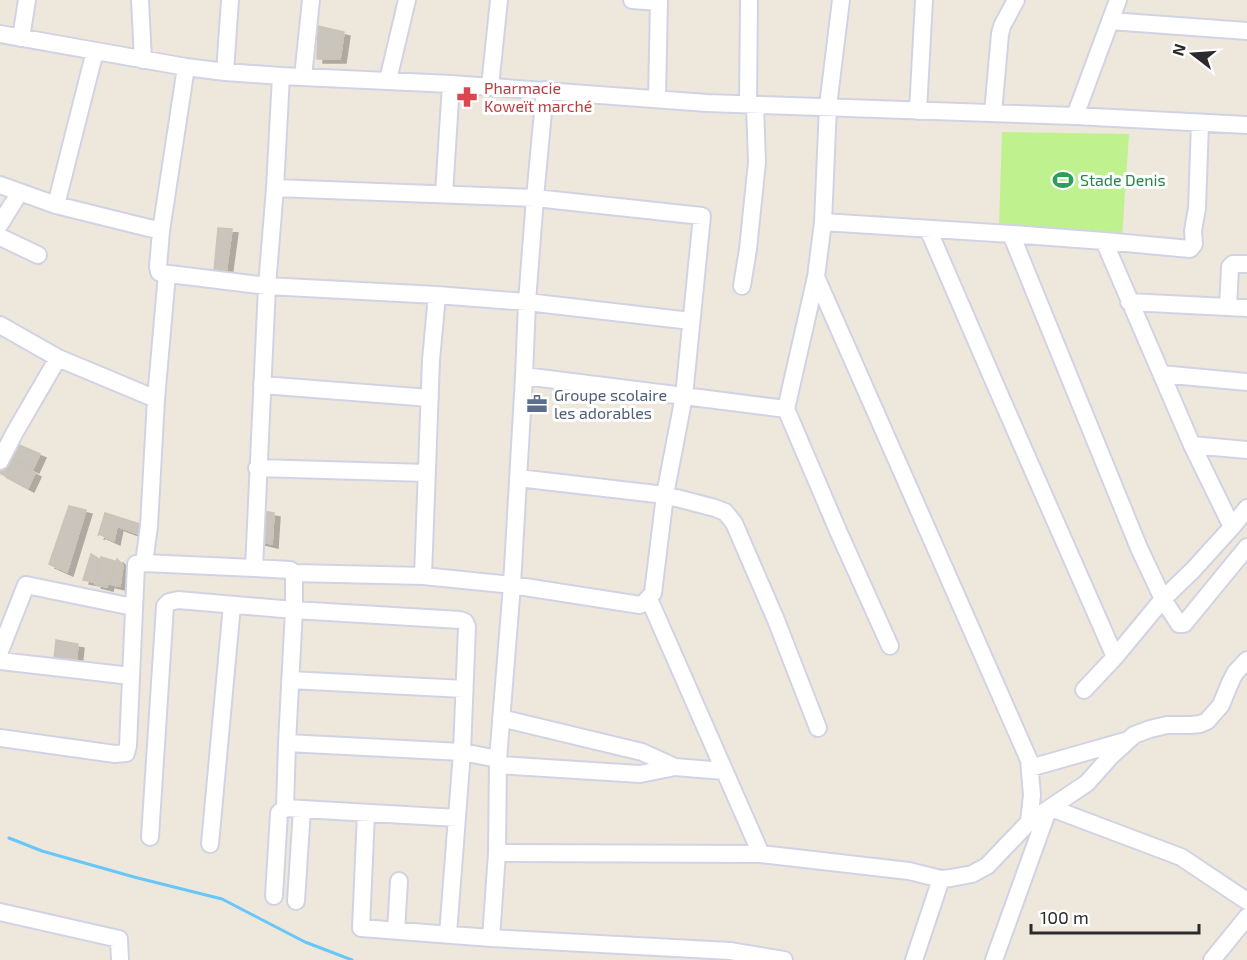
<svg xmlns="http://www.w3.org/2000/svg" width="1247" height="960" font-family="'Exo 2',sans-serif">
  <style>
    .pitch { fill: #c0f18f }
    .lines { fill: none; stroke-linecap: round; stroke-linejoin: round }
    .stream { stroke: #67c7f8; stroke-width: 3 }
    .building { fill: #c9c4bc; stroke: #cac4b5; stroke-width: 1.5; filter: url(#shadow) }
    .minor-casing { stroke: #d1d3e5; stroke-width: 20 }
    .minor { stroke: #fff; stroke-width: 16 }
    .labels { text-anchor: middle; stroke-width: 6; stroke-linejoin: round; paint-order: stroke }
    .health-label { font-size: 16px; fill: #be3a42; stroke: #fff; text-anchor: start }
    .leisure-label { font-size: 16px; fill: #27864d; stroke: #fff; text-anchor: start }
    .service-label { font-size: 16px; fill: #4e5e75; stroke: #fff; text-anchor: start }
  </style>
  <defs>
    <filter id="shadow"><feDropShadow dx="6" dy="4" stdDeviation="0" flood-color="#0004"/></filter>
  </defs>
  <rect width="100%" height="100%" fill="#eee8dc"/>
  <path class="pitch" d="M1002 132 1129 134 1122 238 999 226Z"/>
  <g class="lines">
    <path class="stream" d="M9 838 42 851 134 877 222 899 305 942 352 960"/>
  </g>
  <path class="building" d="M318 26 344 32 340 59H317Z
    M218 228 232 229 226 273 214 271Z
    M10 441 40 454 33 469 7 456Z
    M5 456 35 473 28 488 0 473V468Z
    M69 506 86 510 67 572 49 564Z
    M262 511 274 513 272 544 259 541Z
    M105 513 140 524 138 534 117 526 114 541 99 534 98 536Z
    M91 554 99 559 93 582 83 580Z
    M101 557 115 561 107 587 95 584Z
    M117 559 123 565 120 586 110 584Z
    M56 640 78 644 76 663 73 660 68 659 67 662 54 660Z"/>
  <g class="lines">
    <g class="minor-casing">
      <path id="minor" d="M140 0 143 60
        M632 0 659 2
        M841 0 828 106 823 222 1011 234
        M1110 21 1247 31
        M0 34 186 67 225 72 281 76 451 84 707 103 1075 116 1247 125
        M21 38 27 0
        M225 72 230 0
        M281 76 275 188 267 286 254 568 290 570 294 573V610L460 620 465 622 467 627 462 752 498 759
        M303 77 311 0
        M388 80 407 0
        M490 86 499 0
        M545 90 535 198 702 216 684 396 786 409 816 277
        M657 98 659 0
        M748 104 749 0
        M918 111 924 0
        M993 113 1000 34 1002 26 1016 0
        M1075 116 1118 0
        M0 185 56 205 161 231 158 267 159 272 161 273 267 286 437 295 527 302 691 321
        M275 188 535 198 527 302 524 376 512 585 498 759 497 853 761 854 909 871 941 879 951 878 972 874 987 866 1029 822 1087 783 1111 756 1134 735 1150 729 1167 725H1191L1200 724 1207 721 1221 705 1230 683 1235 673 1247 660
        M444 194 451 84
        M56 205 95 51
        M823 222 816 277 1029 760 1032 795 1029 822
        M0 224 20 192
        M928 229 995 384 1115 657
        M161 231 186 67
        M0 237 38 255
        M1104 241 1192 445 1232 527 1193 570 1163 599 1179 624H1184L1247 547
        M742 286 748 249 757 162 755 105
        M1129 302 1247 308
        M1228 307 1230 267 1233 264H1247
        M0 325 58 358 156 399
        M1161 374 1247 382
        M262 385 430 398
        M786 409 839 533 890 646
        M1192 445 1247 450
        M0 461 15 432 58 358
        M257 468 427 473
        M518 478 665 495 715 508 725 512 734 523 776 620 818 728
        M1232 527 1247 508
        M144 563 149 526 156 399 167 274
        M294 573 423 576 512 585 640 605 645 602 653 593 665 495 684 396 524 376
        M423 576 431 360 437 295
        M649 599 761 854
        M0 651 26 585 133 607
        M0 661 131 676
        M290 680 464 689
        M1084 690 1115 657 1163 599 1139 548 1011 234 1104 241 1190 249 1194 244 1193 231 1197 208 1200 123
        M501 718 642 752 675 767
        M0 738 115 754 126 753 128 746 136 564 144 563 254 568
        M287 743 462 752 448 934
        M498 765 640 774 675 767 724 771
        M1030 768 1125 741
        M285 808 457 818
        M1051 808 1181 857 1247 901
        M366 813 361 928 491 938 497 853
        M150 837 165 606 169 602 178 600 294 610 287 743 285 808 279 813 274 896
        M210 844 232 605
        M296 901 302 809
        M0 912 119 939 120 960
        M396 931 399 881
        M491 938 730 951 784 960
        M914 960 941 879
        M994 960 1048 810
        M1212 960 1247 917"/>
    </g>
    <use href="#minor" class="minor"/>
  </g>
  <defs>
    <g id="pharmacy-bare" transform="scale(1.62)"><path d="M-2-6h4v4h4v4h-4v4h-4v-4h-4v-4h4Z" fill="#e0444e" stroke="#fff" stroke-width="2.5" paint-order="stroke"/></g>
    <g id="stadium-bare" transform="scale(1.62)"><path d="M0-5a6.5 5 0 1 0 0 10a6.5 5 0 1 0 0-10ZM-3.5-1.8h7v3.6h-7Z" fill="#2e9e5b" stroke="#fff" stroke-width="2.5" paint-order="stroke"/></g>
    <g id="office-bare" transform="scale(1.62)"><path d="M-6-3h4V-5.5h4V-3h4V5H-6ZM-1-4.5V-3h2v-1.5ZM-6 0V1H6V0Z" fill="#5c6f8a" stroke="#fff" stroke-width="2.5" paint-order="stroke"/></g>
  </defs>
  <g fill-rule="evenodd">
    <use href="#pharmacy-bare" x="467" y="97"/>
    <use href="#stadium-bare" x="1063" y="180"/>
    <use href="#office-bare" x="537" y="404"/>
  </g>
  <g class="labels">
    <g class="health-label">
      <text x="484" y="94">Pharmacie<tspan x="484" dy="18">Koweït marché</tspan></text>
    </g>
    <g class="leisure-label">
      <text x="1080" y="186">Stade Denis</text>
    </g>
    <g class="service-label">
      <text x="554" y="401">Groupe scolaire<tspan x="554" dy="18">les adorables</tspan></text>
    </g>
  </g>
  <g transform="translate(1193 54) rotate(287)" stroke="#ffffff" stroke-width="4.5" paint-order="stroke">
  <path d="M0-4.5L10 22L0 15L-10 22Z" fill="#2b2b2b"/>
  <text y="-9" font-size="16" font-weight="bold" text-anchor="middle" fill="#2b2b2b">N</text>
  </g>
  <path d="M1031 924v9h168v-9" fill="none" stroke="#2b2b2b" stroke-width="3"/>
  <text x="1040" y="924" font-size="18" fill="#2b2b2b" stroke="#ffffff" stroke-width="4.5" paint-order="stroke">100 m</text>
</svg>
